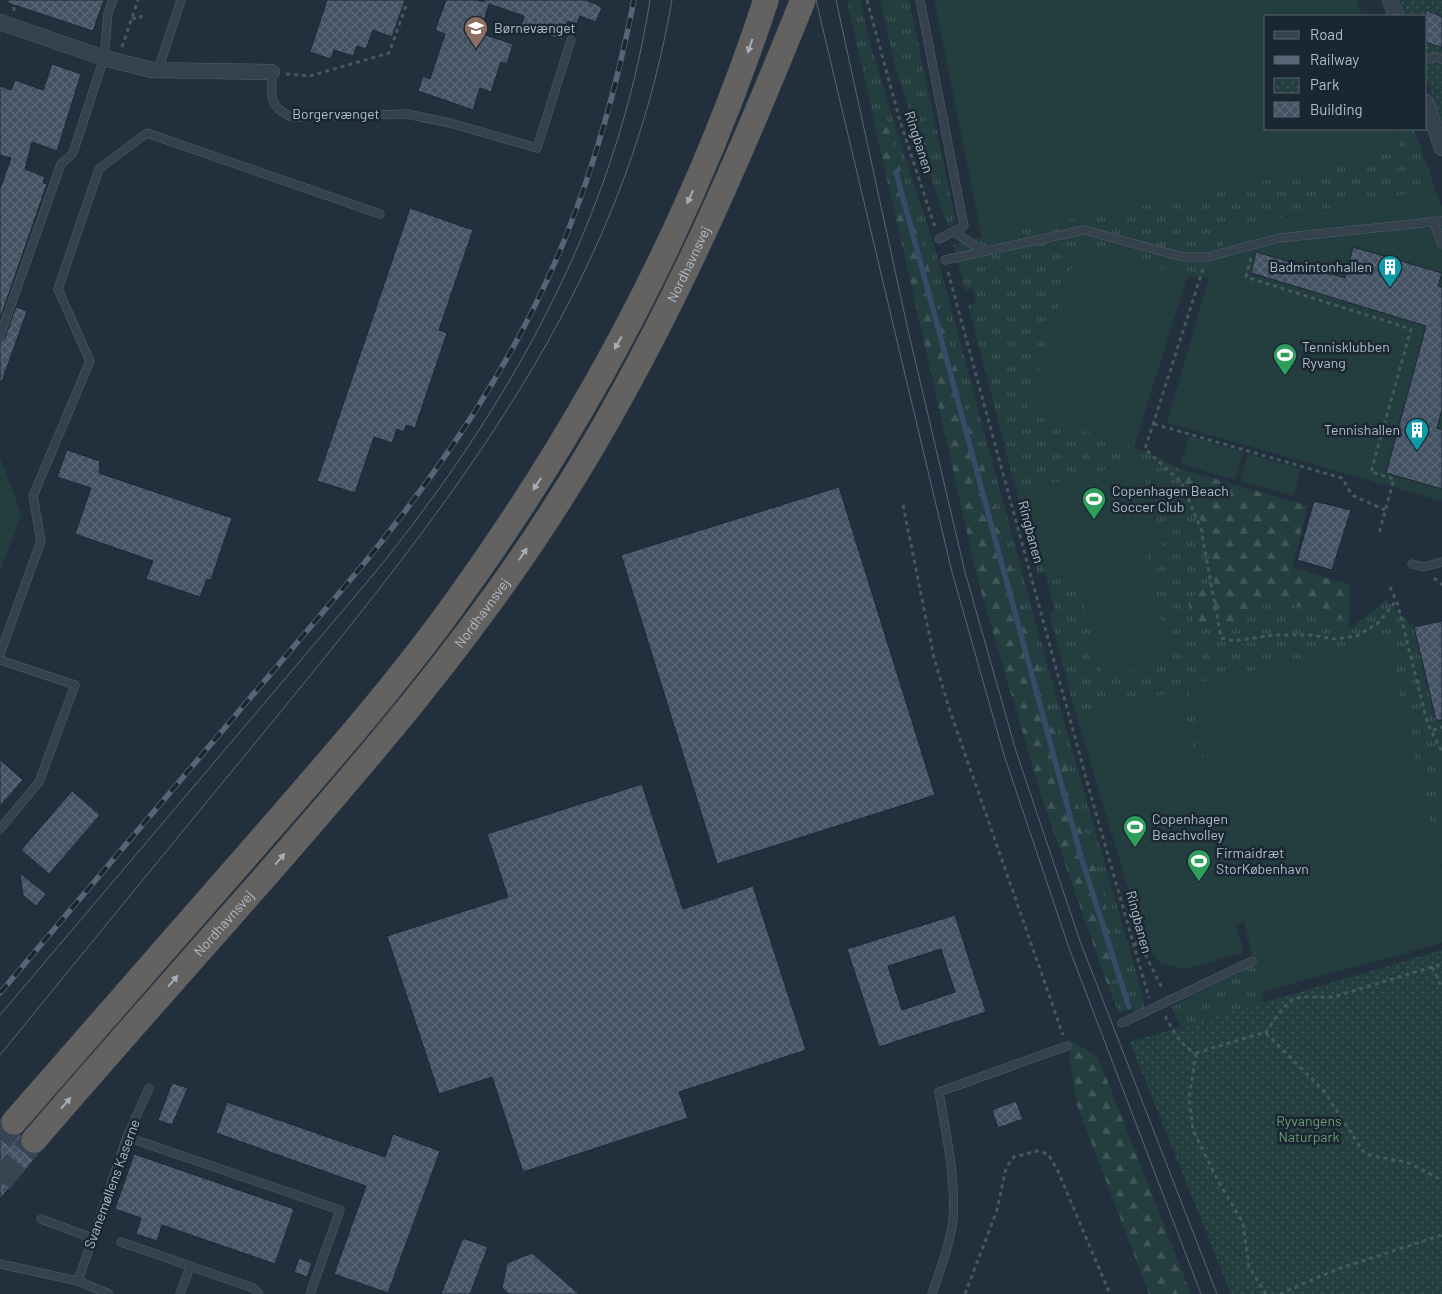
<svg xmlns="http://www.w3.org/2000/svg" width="1442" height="1294" font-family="Barlow,sans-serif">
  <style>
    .grass { fill: url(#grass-tufts) }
    .forest { fill: url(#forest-firs) }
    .park { fill: url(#park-dots) }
    .garden { fill: #243d3f }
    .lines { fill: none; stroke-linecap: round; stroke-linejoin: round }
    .stream { stroke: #344c66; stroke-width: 5.5 }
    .building { fill: url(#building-cross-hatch); stroke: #1d2835; fill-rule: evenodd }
    .trunk-tunnel { stroke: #374553; stroke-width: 25; stroke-dasharray: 25 12; stroke-linecap: butt }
    .service-casing { stroke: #545f6c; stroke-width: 9 }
    .minor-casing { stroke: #545f6c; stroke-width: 16 }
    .trunk-casing { stroke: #414c59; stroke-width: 26 }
    .path { stroke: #425a5c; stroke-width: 3; stroke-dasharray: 4 4; stroke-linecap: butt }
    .service { stroke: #36414e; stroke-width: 8 }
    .minor { stroke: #36414e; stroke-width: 15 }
    .trunk { stroke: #646260; stroke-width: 25 }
    .tram { stroke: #576675; stroke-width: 1 }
    .rail-casing { stroke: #576675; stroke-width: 5.5 }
    .rail { stroke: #1b2633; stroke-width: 4; stroke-dasharray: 11; stroke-linecap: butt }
    .oneway { fill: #a5aeb9 }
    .labels { text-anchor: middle; stroke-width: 5; stroke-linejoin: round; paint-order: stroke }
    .poi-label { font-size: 14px; fill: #b1bcc9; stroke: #1b2633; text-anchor: start }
    .street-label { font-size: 14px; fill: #b1bcc9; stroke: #1b2633 }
    .park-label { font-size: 14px; fill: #679c6f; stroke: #1b2633 }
  </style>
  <defs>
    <pattern id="grass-tufts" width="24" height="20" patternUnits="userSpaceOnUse" patternTransform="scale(1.25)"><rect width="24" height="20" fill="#243d3f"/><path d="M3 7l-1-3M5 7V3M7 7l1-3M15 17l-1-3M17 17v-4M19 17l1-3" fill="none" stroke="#415759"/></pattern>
    <pattern id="forest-firs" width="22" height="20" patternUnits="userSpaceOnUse" patternTransform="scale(1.25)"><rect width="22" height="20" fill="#243d3f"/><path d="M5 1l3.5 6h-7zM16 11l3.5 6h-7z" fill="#415759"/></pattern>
    <pattern id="park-dots" width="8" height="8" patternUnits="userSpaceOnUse" patternTransform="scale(1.25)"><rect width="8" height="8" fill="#243d3f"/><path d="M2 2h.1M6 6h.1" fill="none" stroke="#415759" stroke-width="1.8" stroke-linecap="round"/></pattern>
    <pattern id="building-cross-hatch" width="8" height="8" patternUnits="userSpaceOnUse" patternTransform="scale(1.25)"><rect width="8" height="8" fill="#425262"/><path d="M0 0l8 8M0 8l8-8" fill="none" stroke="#5b6977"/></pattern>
  </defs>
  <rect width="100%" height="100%" fill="#22303e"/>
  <path class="grass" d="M847 0H860L870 43 897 132 934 245 1041 642 1144 1000V1008L1134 1014 1132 1007 1119 1013 1109 989 1120 957 921 240 886 120 874 121Z
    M880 0H909L955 217 952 226 947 225 896 70Z
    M1395 129H1414L1435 189 1229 228 1209 277H1187L1080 242 1134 447C1146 453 1165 458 1175 467 1200 489 1210 555 1215 586L1206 588 1232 625 1262 596 1349 621V630L1386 600 1414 627 1434 714 1442 712V868L1385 639 1188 686 1205 757 1196 759 1178 691 1076 714 1049 612 1055 610 1047 580 1077 571 1103 677 1171 660 1145 554 1162 550 1140 461 1025 490 1045 571 1038 574 968 305 976 303 973 289 965 290 953 245 982 237 1400 151Z
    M1255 964 1264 1003 1181 1027 1171 1007Z"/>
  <path class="forest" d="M886 120 921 240 1120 957 1109 989 1042 798 979 585 874 121Z
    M1175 467 1308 506 1292 567 1350 585 1349 621 1262 596 1232 625 1195 627 1187 599 1206 588 1215 586C1207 540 1201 506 1175 467Z
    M1067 1038 1098 1057 1191 1294H1149L1077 1105Z"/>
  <path class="park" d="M1399 0H1442V123L1426 77V16H1404Z
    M1442 950V1294H1231L1130 1042Z"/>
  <path class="garden" d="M934 0H1357L1362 16H1266V129H1395L1400 151 1186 198 982 237Z
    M1435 189 1442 207V501L1167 423 1209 277 1229 228Z
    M1080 242 1187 277 1134 447 1025 412Z
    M1189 436 1243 452 1235 480 1181 464Z
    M1248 454 1301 469 1294 496 1240 481Z
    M0 457 21 514 0 572Z
    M1140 461 1163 550 1146 555 1171 661 1103 677 1077 571 1047 580 1025 490Z
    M1385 639 1442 868V943L1261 992 1244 922 1236 924 1244 952 1185 969 1161 963 1145 945 1076 714 1179 691 1196 759 1205 756 1188 686Z"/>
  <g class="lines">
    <path class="stream" d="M896 172 1081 857 1129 1007"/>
  </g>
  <path class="building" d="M8 0H104L93 31 8 3Z
    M327 0H405L392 37 373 30 366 49 357 46 353 56 334 50 331 59 310 52Z
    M446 0H477L484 2 485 0H586L602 7 596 22 580 16 577 24 568 21 562 40 521 26 524 16 489 4 480 33 513 44 507 64 501 62 491 92 480 88 473 110 418 91 423 76 430 79 445 34 435 30Z
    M1426 10 1442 17V48L1426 42Z
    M52 64 81 74 57 151 32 142 25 169 45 177 43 183 47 184 0 319V189L11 158 0 155V86L11 90 15 80 43 90Z
    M410 208 473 230 439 330 447 333 415 428 406 425 404 432 397 429 392 443 374 437 355 493 317 481Z
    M1353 247 1442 273 1438 286 1442 287V410L1437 428 1442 430V489L1386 473 1426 326 1251 273 1256 252 1345 278Z
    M16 307 27 311 2 381H0V342L5 338Z
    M67 450 100 461 99 473 232 518 211 580 207 579 200 597 146 579 153 561 75 534 91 488 57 477Z
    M839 487 935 795 717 864 621 555Z
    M1314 501 1351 510 1332 570 1297 560Z
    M1442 621V720H1436L1414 627Z
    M0 760 23 780 0 806Z
    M642 784 683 909 753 886 806 1050 679 1092 688 1118 523 1172 492 1077 439 1094 387 936 508 897 487 834Z
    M72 791 100 815 49 874 21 850Z
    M20 873 46 894 36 906 23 895Z
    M955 915 986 1012 879 1047 847 949ZM941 949 955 992 902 1010 888 966Z
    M172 1083 188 1088 172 1125 158 1120Z
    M1016 1101 1023 1119 998 1128 992 1110Z
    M227 1102 385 1157 393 1134 440 1151 388 1293 334 1274 366 1186 216 1133Z
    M0 1122 5 1133 12 1136 22 1134 20 1144 25 1151 32 1154 40 1153 0 1199Z
    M134 1154 294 1209 275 1264 162 1225 157 1241 136 1234 141 1218 115 1209Z
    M463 1238 488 1247 472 1289 470 1294H441Z
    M532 1253 579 1294H509L502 1288 507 1263Z
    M299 1258 312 1263 307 1277 294 1272Z"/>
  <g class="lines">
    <path class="trunk-tunnel" d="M0 1139 14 1122
      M0 1181 34 1140"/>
    <g class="service-casing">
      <path id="service" d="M920 0 964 226 939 239
        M1426 59 1437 57 1442 59
        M158 70 181 0
        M272 72C272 95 267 107 292 117L407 114 450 123 537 148 571 40
        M1433 221 1442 244
        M954 232 977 247 989 250
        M945 260 1084 230 1183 257H1207L1279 238 1442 221
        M0 336 61 164 73 153 104 58 108 13 113 0
        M1412 564 1423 567 1442 562
        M0 654 41 541 33 496 90 361 58 289 99 169 147 133 380 214
        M0 660 75 685 39 782 0 829
        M377 730 388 706
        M1122 1023 1252 961
        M127 1137 340 1210 310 1294
        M41 1219 92 1238
        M121 1242 253 1288 259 1294
        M0 1264 78 1281 109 1294
        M78 1281 127 1137 149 1088
        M180 1294 190 1267
        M932 1294C940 1270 950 1245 953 1219 956 1178 946 1134 939 1092L1067 1046"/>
    </g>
    <g class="minor-casing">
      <path id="minor" d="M1390 0 1396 16
        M0 22 104 58 152 70 272 72
        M1426 102 1442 148"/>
    </g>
    <g class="trunk-casing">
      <g id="trunk">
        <path d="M14 1122C95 1029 176 937 257 844 324 767 393 689 453 606 587 421 695 217 766 0"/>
        <path id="s1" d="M34 1140C110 1052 187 965 264 878 366 761 468 643 552 512 656 351 732 177 803 0"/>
      </g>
    </g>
    <path class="path" d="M867 0 900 121 935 227
      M14 11V0
      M132 18 139 19 142 15
      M122 47 138 0
      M286 74 310 76 389 53 407 3
      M1251 258 1246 277 1411 329 1371 472 1394 479 1379 533
      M1203 269 1145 449 1181 482 1201 529 1221 638 1235 641 1273 635H1311L1335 639 1357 636 1378 623 1396 601
      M948 272 1089 789 1149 998
      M1154 424 1342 478 1352 495 1385 510
      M903 505 934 658 950 711 1063 1035
      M1434 578 1442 585
      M1390 587 1398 605 1427 722 1442 752
      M1433 730 1442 727
      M1135 942 1145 954 1163 990
      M1432 967 1442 987
      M1165 1016C1173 1030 1181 1047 1196 1053
      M1266 1033 1324 1091 1365 1154 1409 1163 1442 1180
      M1196 1053 1266 1032 1282 1009 1292 999 1302 997H1333L1442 964
      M1196 1053 1189 1099 1193 1130 1217 1179 1243 1223 1249 1267 1266 1294
      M965 1294 997 1210 1006 1168 1014 1157 1037 1151 1048 1154 1057 1169 1110 1294
      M1280 1294 1335 1270 1442 1235"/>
    <use href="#service" class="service"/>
    <use href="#minor" class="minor"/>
    <use href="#trunk" class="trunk"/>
    <path class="tram" d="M816 0 952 572 1004 755 1069 948 1201 1294
      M836 0 908 330 965 572 1016 751 1080 941 1217 1294
      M0 1015 373 575C510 407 616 217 650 0
      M0 1055C91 943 182 832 274 720 454 499 622 291 672 0"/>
    <g class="rail-casing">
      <path id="rail" d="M0 993 362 566C444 465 518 357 566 236 597 159 618 81 634 0"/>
    </g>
    <use href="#rail" class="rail"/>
  </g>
  <defs><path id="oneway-solid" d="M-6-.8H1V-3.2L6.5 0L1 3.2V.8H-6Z" transform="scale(1.25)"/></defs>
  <g class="oneway">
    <use href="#oneway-solid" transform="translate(750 46) rotate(109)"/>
    <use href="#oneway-solid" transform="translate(690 197) rotate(114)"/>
    <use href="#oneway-solid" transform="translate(618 343) rotate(119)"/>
    <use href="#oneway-solid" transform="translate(537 484) rotate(123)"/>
    <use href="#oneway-solid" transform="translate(523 554) rotate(-56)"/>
    <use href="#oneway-solid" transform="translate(280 859) rotate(-49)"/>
    <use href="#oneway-solid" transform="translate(173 981) rotate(-49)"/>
    <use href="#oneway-solid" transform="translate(66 1103) rotate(-49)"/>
  </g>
  <defs>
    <g id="school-pin" transform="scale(1.25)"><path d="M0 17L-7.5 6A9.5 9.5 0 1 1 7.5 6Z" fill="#8d6e63" stroke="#1b2633"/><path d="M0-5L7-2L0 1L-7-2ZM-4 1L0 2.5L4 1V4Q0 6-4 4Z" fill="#fff"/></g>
    <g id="building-pin" transform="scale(1.25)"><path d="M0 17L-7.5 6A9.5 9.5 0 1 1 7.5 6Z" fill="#0f9aa8" stroke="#1b2633"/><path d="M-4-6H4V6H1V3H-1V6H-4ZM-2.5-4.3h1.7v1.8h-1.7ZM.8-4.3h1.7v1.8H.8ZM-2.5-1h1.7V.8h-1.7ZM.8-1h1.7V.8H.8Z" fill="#fff"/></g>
    <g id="stadium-pin" transform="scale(1.25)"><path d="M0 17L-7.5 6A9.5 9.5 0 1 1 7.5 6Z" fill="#2e9e5b" stroke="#1b2633"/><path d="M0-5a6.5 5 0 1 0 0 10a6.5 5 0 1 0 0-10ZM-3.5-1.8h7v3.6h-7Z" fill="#fff"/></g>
  </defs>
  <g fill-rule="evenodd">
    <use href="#school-pin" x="476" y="28"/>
    <use href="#building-pin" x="1390" y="267"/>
    <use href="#stadium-pin" x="1285" y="355"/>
    <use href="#building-pin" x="1417" y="430"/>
    <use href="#stadium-pin" x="1094" y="499"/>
    <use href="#stadium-pin" x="1135" y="827"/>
    <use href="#stadium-pin" x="1199" y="861"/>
  </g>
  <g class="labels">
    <g class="poi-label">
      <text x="494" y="33">Børnevænget</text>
      <text x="1372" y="272" text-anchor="end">Badmintonhallen</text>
      <text x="1302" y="352">Tennisklubben<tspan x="1302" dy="16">Ryvang</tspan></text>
      <text x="1400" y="435" text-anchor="end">Tennishallen</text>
      <text x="1112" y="496">Copenhagen Beach<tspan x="1112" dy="16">Soccer Club</tspan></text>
      <text x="1152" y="824">Copenhagen<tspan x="1152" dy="16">Beachvolley</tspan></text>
      <text x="1216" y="858">Firmaidræt<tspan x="1216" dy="16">StorKøbenhavn</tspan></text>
    </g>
    <g class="street-label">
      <text x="336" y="119">Borgervænget</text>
      <text transform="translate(919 142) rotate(72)" y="5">Ringbanen</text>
      <text dy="5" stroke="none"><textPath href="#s1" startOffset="1098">Nordhavnsvej</textPath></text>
      <text transform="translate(1031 532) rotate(75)" y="5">Ringbanen</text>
      <text dy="5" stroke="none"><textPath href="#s1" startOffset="692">Nordhavnsvej</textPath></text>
      <text transform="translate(1139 922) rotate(75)" y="5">Ringbanen</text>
      <text dy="5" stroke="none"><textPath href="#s1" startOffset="288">Nordhavnsvej</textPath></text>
      <text transform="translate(112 1184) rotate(-70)" y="5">Svanemøllens Kaserne</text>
    </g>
    <g class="park-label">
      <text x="1309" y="1126">Ryvangens<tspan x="1309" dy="16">Naturpark</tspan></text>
    </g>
  </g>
  <rect x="1264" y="15" width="162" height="115" fill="#1b2633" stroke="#57626f"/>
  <rect x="1274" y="31" width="25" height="8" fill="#36414e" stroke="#57626f"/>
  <text x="1310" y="40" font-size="15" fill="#b1bcc9">Road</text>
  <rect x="1274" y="56" width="25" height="8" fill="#576675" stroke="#57626f"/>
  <text x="1310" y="65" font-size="15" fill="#b1bcc9">Railway</text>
  <rect x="1274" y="78" width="25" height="15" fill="url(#park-dots)" stroke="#57626f"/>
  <text x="1310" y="90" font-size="15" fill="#b1bcc9">Park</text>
  <rect x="1274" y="102" width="25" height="15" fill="url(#building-cross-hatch)" stroke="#57626f"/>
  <text x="1310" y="115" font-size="15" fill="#b1bcc9">Building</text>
</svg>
